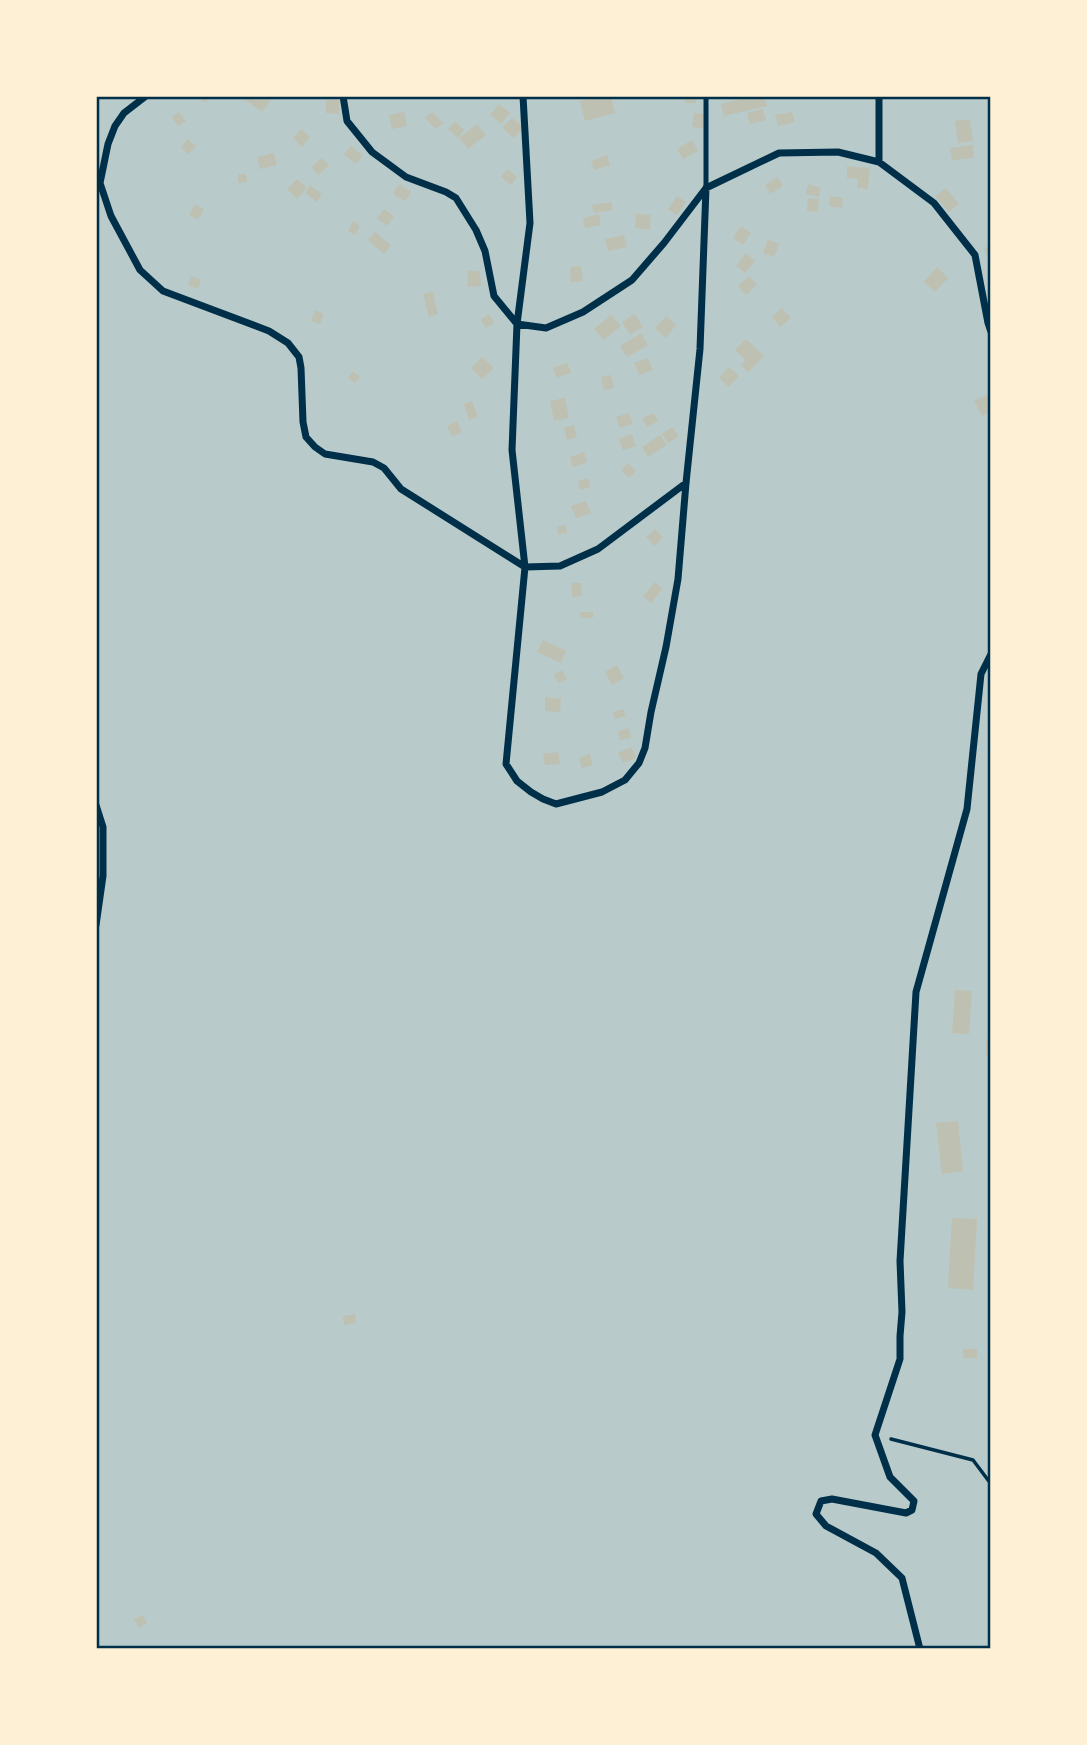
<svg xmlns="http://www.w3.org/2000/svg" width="1087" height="1745" font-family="Figtree,sans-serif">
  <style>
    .green { fill: #b9caca }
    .building { fill: #bec0b2 }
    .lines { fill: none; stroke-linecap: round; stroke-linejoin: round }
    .path { stroke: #003049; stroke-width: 3.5 }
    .service { stroke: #003049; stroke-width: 5 }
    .minor { stroke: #003049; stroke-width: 7 }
    .neatline { fill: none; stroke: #003049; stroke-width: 2.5 }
  </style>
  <rect width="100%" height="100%" fill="#fdf0d5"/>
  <path class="green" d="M96 96H991V1649H96Z"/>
  <path class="building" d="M197 96H211L205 103Z
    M249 96H267L271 100 262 112 246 100Z
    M594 96H611L615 113 585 121 580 101 594 98Z
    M685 96H696V103H685Z
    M755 96H764L767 106 724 116 721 104Z
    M326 100H339V114L326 113Z
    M499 104 510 113 501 124 490 115Z
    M763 109 766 120 750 124 747 113Z
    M179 112 186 121 178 126 172 117Z
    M404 112 407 126 392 129 389 115Z
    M432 112 443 123 436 129 425 118Z
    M792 112 795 122 778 126 775 115Z
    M694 113 704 114 703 128 692 127Z
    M512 118 523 127 514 138 502 128Z
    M970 119 973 141 958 143 955 121Z
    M455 121 464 130 458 138 448 129Z
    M477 124 486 135 468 149 459 138Z
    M301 129 310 137 302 147 293 138Z
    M187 139 196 146 189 154 181 148Z
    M692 140 698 151 683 159 677 149Z
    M973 145 974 158 952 160 950 148Z
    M351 146 363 156 356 164 344 154Z
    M274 153 277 165 260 169 257 157Z
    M607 155 610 165 594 170 591 161Z
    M322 158 329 166 318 175 311 167Z
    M847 166 870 168 868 189 857 188 858 179 847 178Z
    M507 169 517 177 511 185 501 177Z
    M238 174H246L247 182 238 183Z
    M778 177 783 186 770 194 765 185Z
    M297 179 307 188 297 199 287 189Z
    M399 184 411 192 405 201 393 194Z
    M808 184 821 188 819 197 806 194Z
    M310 185 322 194 317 202 305 193Z
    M946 188 959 204 949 212 935 196Z
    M677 196 686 202 677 215 668 209Z
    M830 196 843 198 842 208 829 206Z
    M808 198 819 199 817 212 807 211Z
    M611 202 613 210 594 213 592 205Z
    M195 204 204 209 198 220 189 215Z
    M384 209 394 216 387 226 377 218Z
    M599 214 601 225 585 228 583 218Z
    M636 214 651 215 650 230 635 228Z
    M353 221 360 226 355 235 348 231Z
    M741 226 751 233 743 245 733 238Z
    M375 232 391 245 384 254 368 240Z
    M624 235 627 247 608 251 605 239Z
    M768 240 779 244 774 257 763 253Z
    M991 245V265L984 248Z
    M746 253 755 261 745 273 736 266Z
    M581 266 583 281 571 282 570 267Z
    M937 267 948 278 935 292 924 282Z
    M467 271H480L481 286 468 287Z
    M191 276 201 280 198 289 188 285Z
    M749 276 757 285 746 295 738 286Z
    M433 292 438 314 429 317 423 294Z
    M782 308 791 318 780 327 772 317Z
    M316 310 324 314 320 324 311 321Z
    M489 314 494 323 485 328 481 319Z
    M635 314 643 327 630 335 622 322Z
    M611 315 621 326 604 340 594 329Z
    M666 316 676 325 666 338 655 328Z
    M641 333 648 345 627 357 620 346Z
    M746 339 764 356 748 372 741 365 746 360 735 350Z
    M482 357 494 368 482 379 471 368Z
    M648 358 653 370 639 375 634 363Z
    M567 363 571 373 557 378 553 368Z
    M729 367 739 376 729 387 719 378Z
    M353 371 360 377 355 383 348 378Z
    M611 375 614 388 604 390 601 377Z
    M991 393V412L982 416 974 401Z
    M565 398 569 418 554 421 550 401Z
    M472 401 478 417 469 420 464 404Z
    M629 413 633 424 620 428 616 417Z
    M654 413 658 421 647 427 642 418Z
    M457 421 462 432 452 437 447 426Z
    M574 425 577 437 567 440 564 428Z
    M672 427 679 436 668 443 662 434Z
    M632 434 636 446 623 450 619 439Z
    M660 435 667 445 648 457 642 447Z
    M584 452 587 462 573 467 570 457Z
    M628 463 636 471 629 478 621 470Z
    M588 478 590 487 580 490 578 481Z
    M586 501 591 513 576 518 571 506Z
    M566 525 567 533 558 534 557 526Z
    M655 529 663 537 655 546 646 537Z
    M655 582 662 589 651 603 643 596Z
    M571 583H581L582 596 572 597Z
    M580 612H593V618H581Z
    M543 640 566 651 561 663 537 652Z
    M617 665 624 678 612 685 605 672Z
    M562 670 567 679 558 683 554 675Z
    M545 697 561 699 560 712 545 711Z
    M623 709 626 716 615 719 613 712Z
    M629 728 631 738 620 740 618 731Z
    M631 747 636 758 623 763 618 753Z
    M558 752 560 764 545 765 543 754Z
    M590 754 593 765 582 768 579 758Z
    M955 990 972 991 969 1034 952 1033Z
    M986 1039H991V1055H986Z
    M958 1121 963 1171 942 1174 936 1123Z
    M952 1218 977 1219 973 1290 948 1288Z
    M355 1314 356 1323 344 1325 343 1316Z
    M963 1349H977V1358H963Z
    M143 1615 147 1623 139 1628 134 1619Z"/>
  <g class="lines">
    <path class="path" d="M891 1439 973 1460 991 1484"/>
    <path class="service" d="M706 188V96"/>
    <path class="minor" d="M146 96 124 113 115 126 108 144 100 183 111 216 140 270 163 291 269 331 288 343 299 357 301 368 303 422 306 437 315 447 325 454 373 462 384 468 401 489 525 567 560 566 598 549 686 483
      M343 96 347 121 372 152 406 177 446 192 456 198 476 230 485 251 494 296 517 324 512 450 525 567 506 764 517 781 531 792 543 799 556 804 602 792 625 780 639 763 645 748 651 712 666 647 678 579 686 483 700 349 706 188
      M523 96 530 223 517 324 546 328 583 312 632 280 664 243 706 188 779 153 838 152 879 162 934 203 975 255 988 323 991 332
      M879 96V162
      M96 805 103 827V876L96 925
      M920 1649 902 1578 876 1553 826 1526 816 1514 821 1501 832 1499 906 1513 912 1510 914 1501 890 1477 875 1435 900 1359V1336L902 1312 900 1261 916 992 967 809 981 674 991 654"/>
  </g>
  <rect width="1087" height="1745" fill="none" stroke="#fdf0d5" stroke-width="196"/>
  <rect x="98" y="98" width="891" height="1549" class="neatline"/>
</svg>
